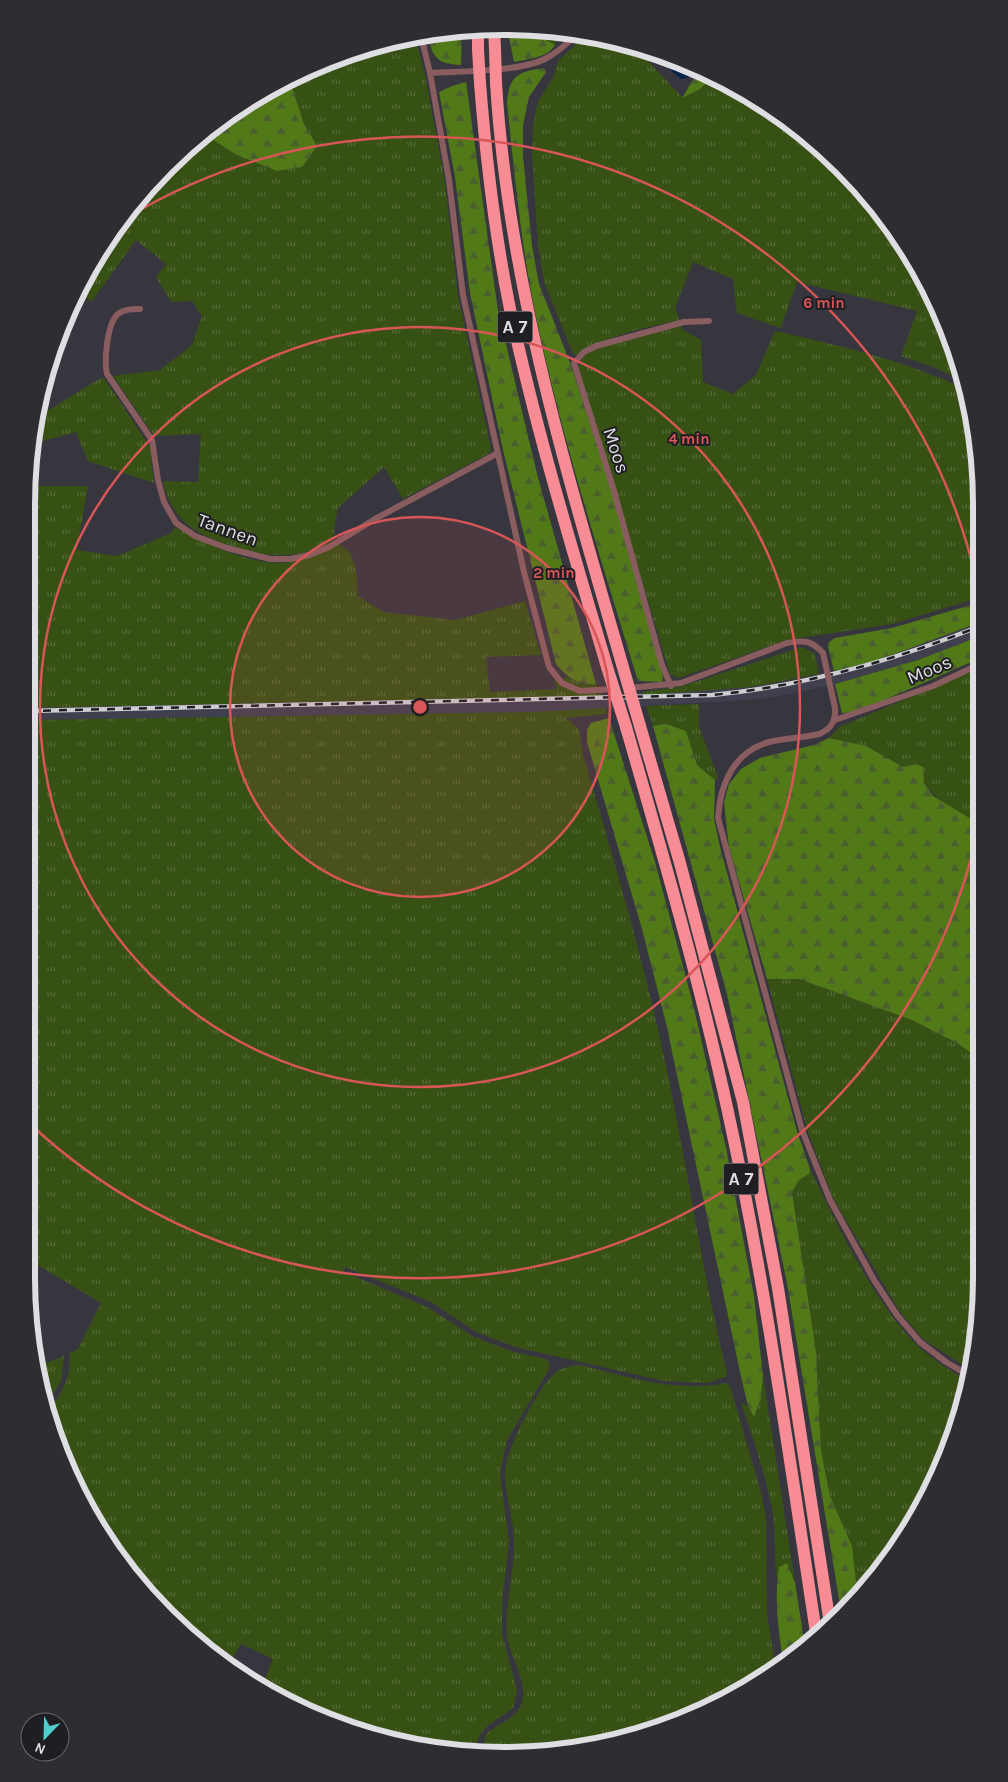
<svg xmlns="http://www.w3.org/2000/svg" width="1008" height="1782" font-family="Karla,sans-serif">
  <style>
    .built { fill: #403f4d }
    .grass { fill: url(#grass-tufts) }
    .forest { fill: url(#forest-firs) }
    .water { fill: #082349 }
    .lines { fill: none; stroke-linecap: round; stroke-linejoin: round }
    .street { stroke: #895d5f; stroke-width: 6 }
    .highway { stroke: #f78c94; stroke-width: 12 }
    .rail-casing { stroke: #ccccd1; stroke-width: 4.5 }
    .rail { stroke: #1f1e22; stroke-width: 2.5; stroke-dasharray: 8; stroke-linecap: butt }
    .street-bridge { stroke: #895d5f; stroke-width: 6 }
    .highway-bridge { stroke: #f78c94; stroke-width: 12 }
    .ring { fill: none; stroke: #d85657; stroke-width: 2.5 }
    .labels { text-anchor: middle; stroke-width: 4; stroke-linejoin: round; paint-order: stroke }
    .shield { fill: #1f1e22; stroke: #a5a4a9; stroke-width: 1 }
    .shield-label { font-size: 18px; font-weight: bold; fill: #dedee3 }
    .street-label { font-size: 19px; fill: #dedee3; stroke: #1f1e22 }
    .rim { fill: none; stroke: #dedee3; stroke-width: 6 }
    .centre { fill: #d85657; stroke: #1f1e22; stroke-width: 2.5 }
    .ring-label { font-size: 15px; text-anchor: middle; font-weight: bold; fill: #d85657; stroke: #1f1e22; stroke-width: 4; stroke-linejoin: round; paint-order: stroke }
  </style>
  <defs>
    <pattern id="grass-tufts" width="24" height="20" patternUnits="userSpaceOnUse" patternTransform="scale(1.25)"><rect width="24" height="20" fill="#375115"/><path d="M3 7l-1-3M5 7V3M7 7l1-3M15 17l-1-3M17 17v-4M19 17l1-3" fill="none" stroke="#546a37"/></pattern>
    <pattern id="forest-firs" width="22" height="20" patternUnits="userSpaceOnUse" patternTransform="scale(1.25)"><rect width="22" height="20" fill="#527918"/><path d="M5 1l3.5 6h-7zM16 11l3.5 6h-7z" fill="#4a5e2e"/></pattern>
  </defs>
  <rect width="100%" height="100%" fill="#37363e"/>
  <path class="built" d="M978 623V637L918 660 835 684 775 697 736 701 533 712 27 720V708L593 696 751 687 791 681 875 661Z"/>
  <path class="grass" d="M540 30H561L555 45 541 37Z
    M586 35 634 46 682 97 700 89 713 77 724 84 743 90 842 166 901 239 956 350 964 382 933 367 901 356 917 311 797 282 781 328 777 327 737 313 733 279 693 262 675 308 679 320C644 328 608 335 577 355L573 354 544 282 538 245 532 155 533 125 538 101 553 78 558 61Z
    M415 37 425 75 445 182 458 296 491 449 488 454 403 499 384 467 338 508 332 542C298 560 267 558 232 546 195 534 172 521 163 481L198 482 201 434 154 436 113 376 160 370 192 345 202 316 192 301 171 302 156 277 166 264 136 240 92 301 78 295 90 265 145 189 204 134 235 154 277 170 302 167 317 146 304 124 289 78 381 42Z
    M681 326 683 330 701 340 703 382 733 394 756 375 775 331C840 346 905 360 965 389L978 442V598L892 624 787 640 679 678 670 674 578 368C581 357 587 353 597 348Z
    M101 378H104L150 447 154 483 88 461 76 432 32 444 39 402 47 411Z
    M29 464 32 486H88L77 550 117 556 171 533 175 527C205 544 256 568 291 562 307 559 323 550 338 544 359 553 356 576 358 596L384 612 455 620 525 601 541 655 486 657 490 692 557 689 554 681 567 677 582 684H596L602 696 27 708Z
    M802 647 815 654 819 674 751 687 643 695 642 692 683 686Z
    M975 670 979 671V814L971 819C941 801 929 798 916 764L903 767 866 746 829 738 839 727Z
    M699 704V727L718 777 715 780 697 765 686 731 666 724 653 726 646 706Z
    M605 708 607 714 566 718 579 729 583 754C609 844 636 934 657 1025 684 1141 699 1259 727 1374L725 1377 708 1383 664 1381 515 1347 476 1332 431 1302 345 1267 344 1272 427 1307 474 1337 514 1352 546 1359 550 1364 548 1371 507 1440 500 1473 509 1542 502 1601V1634L517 1690 513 1708C497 1721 478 1726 476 1749L380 1739 262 1686 273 1659 241 1644 228 1666 125 1569 52 1431 49 1414 66 1382 69 1370 70 1353 78 1349 101 1303 26 1258 27 720 533 712Z
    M767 979H799L912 1020 957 1043 980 1059 981 1309 969 1369 923 1339 900 1312 833 1198 807 1129Z
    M810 1169C836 1222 875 1305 917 1345 931 1359 949 1370 967 1380L956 1431 918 1517 857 1590 852 1546 830 1496 821 1451 816 1352 792 1192 799 1180 809 1174Z
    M39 1356 46 1363 64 1356 61 1380 47 1405Z
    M580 1365C627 1377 677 1393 726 1383L730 1386 761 1492 766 1518 767 1614 775 1664 687 1719 535 1755 482 1749 486 1734C498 1724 518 1718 522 1702 528 1681 510 1657 507 1636 504 1604 515 1573 514 1541 514 1518 505 1497 505 1474 505 1450 537 1389 555 1373 563 1367 570 1366 580 1365Z
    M763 1375 795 1583 787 1563 779 1567 777 1581C774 1559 776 1537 773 1515 767 1477 753 1440 741 1402L748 1406 754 1417 761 1398Z"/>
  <path class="forest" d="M507 28 540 30 541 37 555 45C548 58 527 59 514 62Z
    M462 29 461 65C438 64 432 58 428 35Z
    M544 68 546 72 529 97 523 125V157L532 246 539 284 571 365 612 492 663 676 662 682 638 681C600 556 559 430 533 302 520 236 514 169 507 103 509 75 518 72 544 68Z
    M699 70 734 86 724 84 713 77 700 89 682 98Z
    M289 78 304 124 317 146 302 167 277 171 235 154 204 134 213 125Z
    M466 82 498 311 537 474 596 684C577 685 568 678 556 664L503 450 470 293 455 177 439 92 452 86Z
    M978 603V623L875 661 834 671 828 647 829 642 835 638 892 628Z
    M978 637V659L857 712 842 713 835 684 918 660Z
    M609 718 655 862 693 1004 726 1148 754 1296 763 1375 761 1398 754 1417 748 1406 740 1372 666 1023 642 929 587 742V730L591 723Z
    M666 724 686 731 697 765 715 780 714 819 720 847 797 1131 810 1169 809 1174 799 1180 792 1192 816 1352 821 1451 830 1496 852 1546 857 1590 841 1611 787 1283 727 994 653 726Z
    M829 738 866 746 903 767 916 764 923 767 924 783 933 796 971 819 979 814 980 1059 957 1043 912 1020 799 979H767L729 847 724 803 729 784 741 769 760 758 814 745Z
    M787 1563 795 1583 805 1646 783 1660C778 1628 774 1599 779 1567Z"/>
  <path class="water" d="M644 48 658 52 694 68 690 77 681 79Z"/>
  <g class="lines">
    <path class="street" d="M421 36 430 73 449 180 463 295 524 572 549 667 562 683 580 691 614 689
      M430 73C460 71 519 72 545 59 557 53 569 42 578 33
      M140 309C132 309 124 309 118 314 107 323 104 361 107 374L152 440 158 480 164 502 176 523 195 536 227 548 270 559H291L309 555 329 547 375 519 498 453
      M671 686 662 665 614 491 574 363 584 352 596 346 684 322 709 321
      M629 688 681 683 787 643C804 640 811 640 823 653
      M835 708C836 721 831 729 819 734 803 738 785 738 769 742 733 752 720 785 718 818L802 1130 830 1200 874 1280 897 1315 920 1342 946 1362 968 1375
      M835 720 933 686 978 665"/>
    <path class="highway" d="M478 27V49
      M494 28 495 49
      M480 83C486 159 495 235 510 309 536 430 572 548 607 667
      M496 83C508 282 567 473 622 664
      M640 726 680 863 743 1102 778 1288 830 1624
      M626 727C663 855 700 982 728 1112 766 1286 790 1463 817 1639"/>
    <g class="rail-casing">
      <path id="rail" d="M27 711 712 695C805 686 892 661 978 627"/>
    </g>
    <use href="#rail" class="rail"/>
    <path class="street-bridge" d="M823 653 835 708"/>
    <path class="highway-bridge" d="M478 49 480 83
      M495 49 496 83
      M622 664 640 726
      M607 667 626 727"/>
  </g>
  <circle cx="420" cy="707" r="190" fill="#d85657" fill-opacity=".12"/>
  <g class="ring">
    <circle cx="420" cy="707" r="190"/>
    <circle cx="420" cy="707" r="380"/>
    <path d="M979 826A571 571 0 0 1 27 1121M126 218A571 571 0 0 1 977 583"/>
  </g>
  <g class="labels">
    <g class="shield">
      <rect x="497.5" y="311.5" width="35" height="31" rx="4"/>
      <rect x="723.5" y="1163.5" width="35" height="31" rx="4"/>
    </g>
    <g class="shield-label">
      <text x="515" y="333">A 7</text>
      <text x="741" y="1185">A 7</text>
    </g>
    <g class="street-label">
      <text transform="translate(617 450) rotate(72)" y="7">Moos</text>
      <text transform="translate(228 529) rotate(20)" y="7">Tannen</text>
      <text transform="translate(929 669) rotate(-23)" y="7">Moos</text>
    </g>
  </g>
  <path d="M0 0H1008V1782H0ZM504 35H504A469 469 0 0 1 973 504V1278A469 469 0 0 1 504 1747H504A469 469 0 0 1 35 1278V504A469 469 0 0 1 504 35Z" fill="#2e2d31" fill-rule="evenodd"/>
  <path class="rim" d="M504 35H504A469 469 0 0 1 973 504V1278A469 469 0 0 1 504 1747H504A469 469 0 0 1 35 1278V504A469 469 0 0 1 504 35Z"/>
  <circle cx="420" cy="707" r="8" class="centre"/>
  <g class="ring-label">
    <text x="824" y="308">6 min</text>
    <text x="689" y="444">4 min</text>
    <text x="554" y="578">2 min</text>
  </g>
  <g transform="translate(45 1737) rotate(203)"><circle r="24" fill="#1f1e22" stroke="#6b6b6f"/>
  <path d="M0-4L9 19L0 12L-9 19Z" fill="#52cdcf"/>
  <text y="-8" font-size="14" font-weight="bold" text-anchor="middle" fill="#dedee3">N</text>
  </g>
</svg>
